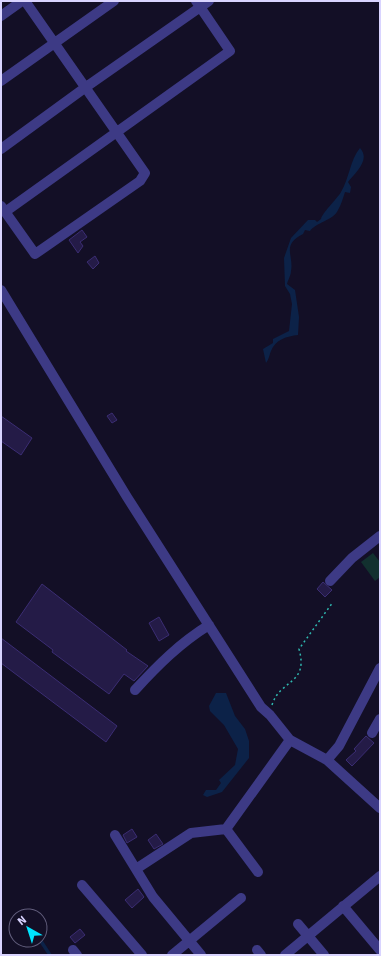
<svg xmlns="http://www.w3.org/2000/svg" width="381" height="956" font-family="Signika,sans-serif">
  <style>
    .green { fill: #12302f }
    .water { fill: #0c2248 }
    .building { fill: #241b47; stroke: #3b2d73 }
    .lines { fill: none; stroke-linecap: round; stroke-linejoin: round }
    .path { stroke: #2fb8b0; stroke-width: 1.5; stroke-dasharray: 2 3; stroke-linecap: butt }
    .minor { stroke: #3d3a85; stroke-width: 10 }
  </style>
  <rect width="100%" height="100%" fill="#130f26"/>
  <path class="green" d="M373 553 380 562V577L375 581 361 562Z"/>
  <path class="water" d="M360 148C371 160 355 173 348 182L351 187 350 193 345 192C343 198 341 205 338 210 334 220 315 223 310 231L305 230 303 234C281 245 294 255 291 271 291 275 288 280 287 284L295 290 299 317 298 335C287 336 275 340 271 351 269 356 269 359 266 363L263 349 273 343V339L289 331 292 304 290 294 285 286 284 258 291 238 308 220H315L317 222 321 219C322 213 337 199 341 192 349 179 350 160 360 148Z
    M216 693H226L235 716 245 729 249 741V758L222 792 207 797 203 795 206 790H216L221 783 219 780 235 765 238 749 224 725 210 711 209 706Z
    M41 938 52 955H48L38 940Z"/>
  <path class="building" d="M82 230 87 237 80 242 83 246 78 253 69 240Z
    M95 256 99 263 93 269 87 262Z
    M112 413 117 420 112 423 107 416Z
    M1 416 32 438 21 455 1 441Z
    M323 582 332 590 325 597 317 589Z
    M42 584 127 650 126 651 148 666 134 681 124 674 109 694 52 652 53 650 16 622Z
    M159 617 169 635 159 641 149 623Z
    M1 638 117 726 106 742 1 663Z
    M366 736 374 743 352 766 346 760 356 751 354 749Z
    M132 829 137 837 127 843 123 835Z
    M156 834 163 844 154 849 148 840Z
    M138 889 144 897 132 908 125 900Z
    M80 929 85 935 75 943 70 937Z"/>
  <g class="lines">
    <path class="path" d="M272 705C280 679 309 685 299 649L333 602"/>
    <path class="minor" d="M1 16 22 1
      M1 81 114 1
      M1 149 86 87 209 1
      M1 206 35 254 140 181 145 173 25 1
      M5 212 230 51 196 1
      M1 290 127 497 261 707 270 715 290 740 327 760 380 808
      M330 581 352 558 380 536
      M135 690C158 665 180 643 209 625
      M372 733 380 719
      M327 760 339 746 380 668
      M226 829 258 872
      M115 835 153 897 201 955
      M136 869 191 833 226 829 290 740
      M82 885 142 955
      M343 906 380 950
      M298 924 324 955
      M73 950 77 955
      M257 950 261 955
      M172 955 241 898
      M285 955 380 876"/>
  </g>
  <rect width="381" height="956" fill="none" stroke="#d9d4ff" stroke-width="4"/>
  <g transform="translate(28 928) rotate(321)"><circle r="19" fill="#130f26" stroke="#625e7d"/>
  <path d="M0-3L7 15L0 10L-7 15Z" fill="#00e5ff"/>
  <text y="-6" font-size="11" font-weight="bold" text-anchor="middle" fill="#d9d4ff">N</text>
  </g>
</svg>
